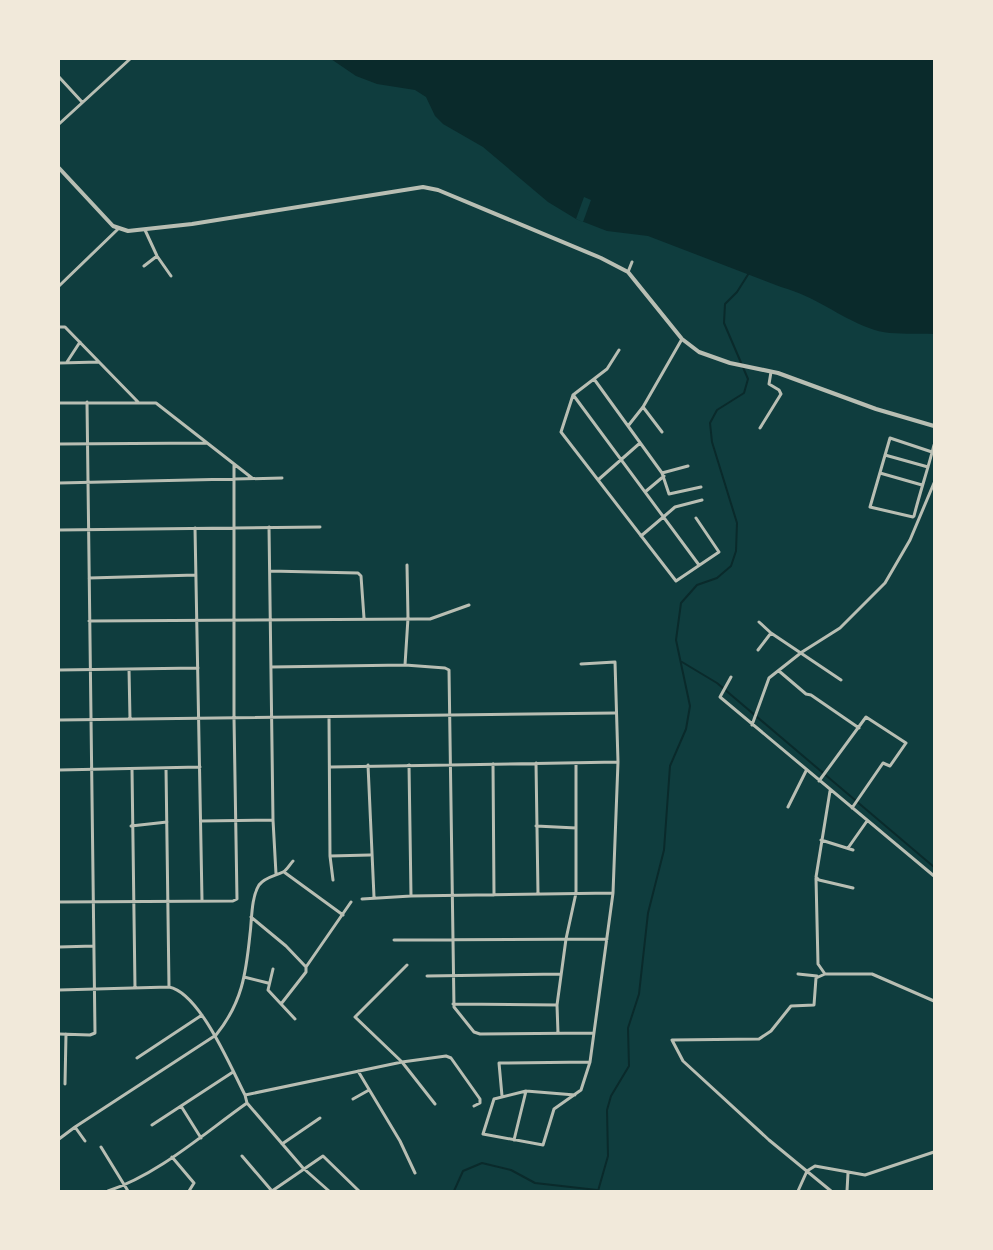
<svg xmlns="http://www.w3.org/2000/svg" width="993" height="1250" font-family="'Public Sans',sans-serif">
  <style>
    .water { fill: #0a2a2b }
    .pier { fill: #0f3d3e }
    .lines { fill: none; stroke-linecap: round; stroke-linejoin: round }
    .stream { stroke: #0a2a2b; stroke-width: 2 }
    .minor { stroke: #b8beb3; stroke-width: 3 }
    .tertiary { stroke: #b8beb3; stroke-width: 4 }
  </style>
  <rect width="100%" height="100%" fill="#0f3d3e"/>
  <path class="water" d="M331 59H934V334C914 333 888 336 869 328 837 316 817 297 781 287L648 236 607 231 576 219 548 202 483 147 443 124 435 116 426 97 415 90 377 84 356 76Z"/>
  <path class="pier" d="M584 197 591 200 583 222 576 219Z"/>
  <g class="lines">
    <path class="stream" d="M682 662 717 683 934 867
      M454 1191 463 1171 482 1163 511 1170 535 1183 597 1190
      M598 1191 608 1156 607 1110 611 1096 629 1066 628 1028 639 994 648 913 664 850 670 766 686 729 690 706 676 640 681 603 697 585 717 578 731 566 736 551 737 523 712 442 710 423 717 410 744 393 748 379 724 323 725 304 737 292 749 273"/>
    <path class="minor" d="M59 77 82 102
      M59 124 130 59
      M145 230 157 256 171 276
      M144 266 157 256
      M628 272 632 262
      M59 286 118 229
      M59 327H65L138 402
      M619 350 607 369 573 395 561 432 676 581 719 552 696 518
      M67 362 80 342
      M59 363 99 362
      M594 379 662 473 669 494 701 487
      M574 396 699 565
      M59 403H156L252 478
      M643 407 662 432
      M628 426 643 407 682 339
      M760 428 781 394 779 390 769 384 771 372
      M59 444 207 443
      M932 452 890 438 870 507 913 517 914 516C920 492 928 469 934 445
      M885 455 928 467
      M662 473 688 466
      M880 473 922 485
      M598 480 640 443
      M59 483 282 478
      M645 492 664 476
      M269 527 273 820 276 874
      M195 528 202 900
      M59 530 320 527
      M641 536 675 507 702 500
      M270 571 358 573 361 576 364 618
      M89 578 196 575
      M89 621 418 619H430L469 605
      M759 622 771 633 841 680
      M758 650 771 633
      M405 665 408 618 407 565
      M271 667 405 665 445 668 449 670 454 1007 474 1032 480 1034 594 1033
      M129 669 130 719
      M59 670 198 668
      M779 671 806 694 811 695 859 728
      M731 677 720 697 934 876
      M329 717 330 856 333 880
      M59 720 615 713
      M752 725 769 678 802 652 840 628 885 583 910 540 934 483
      M536 763 538 894
      M493 764 494 895
      M368 765 374 897
      M409 765 411 896
      M331 767 618 762
      M166 768 169 987
      M132 769 135 988
      M59 770 200 767
      M819 781 866 717 906 743 890 766 883 763 852 808
      M830 791 816 877 819 880 853 888
      M788 807 806 771
      M201 821 273 820
      M131 826 167 822
      M536 826 576 828
      M821 840 853 850
      M848 848 867 821
      M330 856 370 855
      M284 872 343 915
      M816 878 818 964 825 974
      M362 899 411 896 613 893
      M59 902 233 901 237 899 234 718V464
      M251 917 286 946 306 967
      M394 940 607 939
      M59 947 94 946
      M407 965 355 1017 402 1062 435 1104
      M273 969 268 990 281 1004
      M798 974 817 976
      M427 976 561 974
      M244 977 268 983
      M59 990 169 987C200 993 231 1068 245 1095L247 1103 303 1168 329 1191
      M453 1004 557 1005
      M295 1019 281 1004 306 972V967L351 902
      M558 1033 557 1005 566 939 576 893V763
      M59 1034 90 1035 95 1033 87 402
      M137 1058 202 1015
      M358 1071 400 1141 415 1173
      M65 1084 66 1034
      M245 1095 402 1062 446 1056 451 1058 480 1099V1103L474 1106
      M575 1095 526 1091 494 1099 483 1134 543 1145 554 1109 581 1090 590 1062 613 893 618 762 615 662 581 664
      M502 1096 499 1063 590 1062
      M353 1099 369 1090
      M152 1125 181 1106
      M201 1138 181 1106 233 1072
      M59 1139 75 1127
      M514 1140 526 1091
      M85 1141 75 1127 216 1035C242 1003 246 974 250 934 252 919 251 898 259 885 265 877 275 876 283 872 287 870 290 864 293 861
      M282 1144 320 1118
      M101 1147 128 1191
      M242 1156 272 1191 323 1156 359 1191
      M172 1157 194 1183 189 1191
      M108 1191C159 1174 203 1134 247 1103
      M798 1191 807 1171 815 1166 865 1175 934 1152
      M831 1191 769 1140 683 1061 672 1040 759 1039 771 1031 791 1006 814 1005 816 978 825 974H872L934 1001
      M847 1191 848 1173"/>
    <path class="tertiary" d="M59 168 113 226 128 231 192 224 423 187 438 190 601 258 628 272 682 339 699 352 730 363 778 373 876 409 934 426"/>
  </g>
  <rect width="993" height="1250" fill="none" stroke="#f1e9da" stroke-width="120"/>
</svg>
